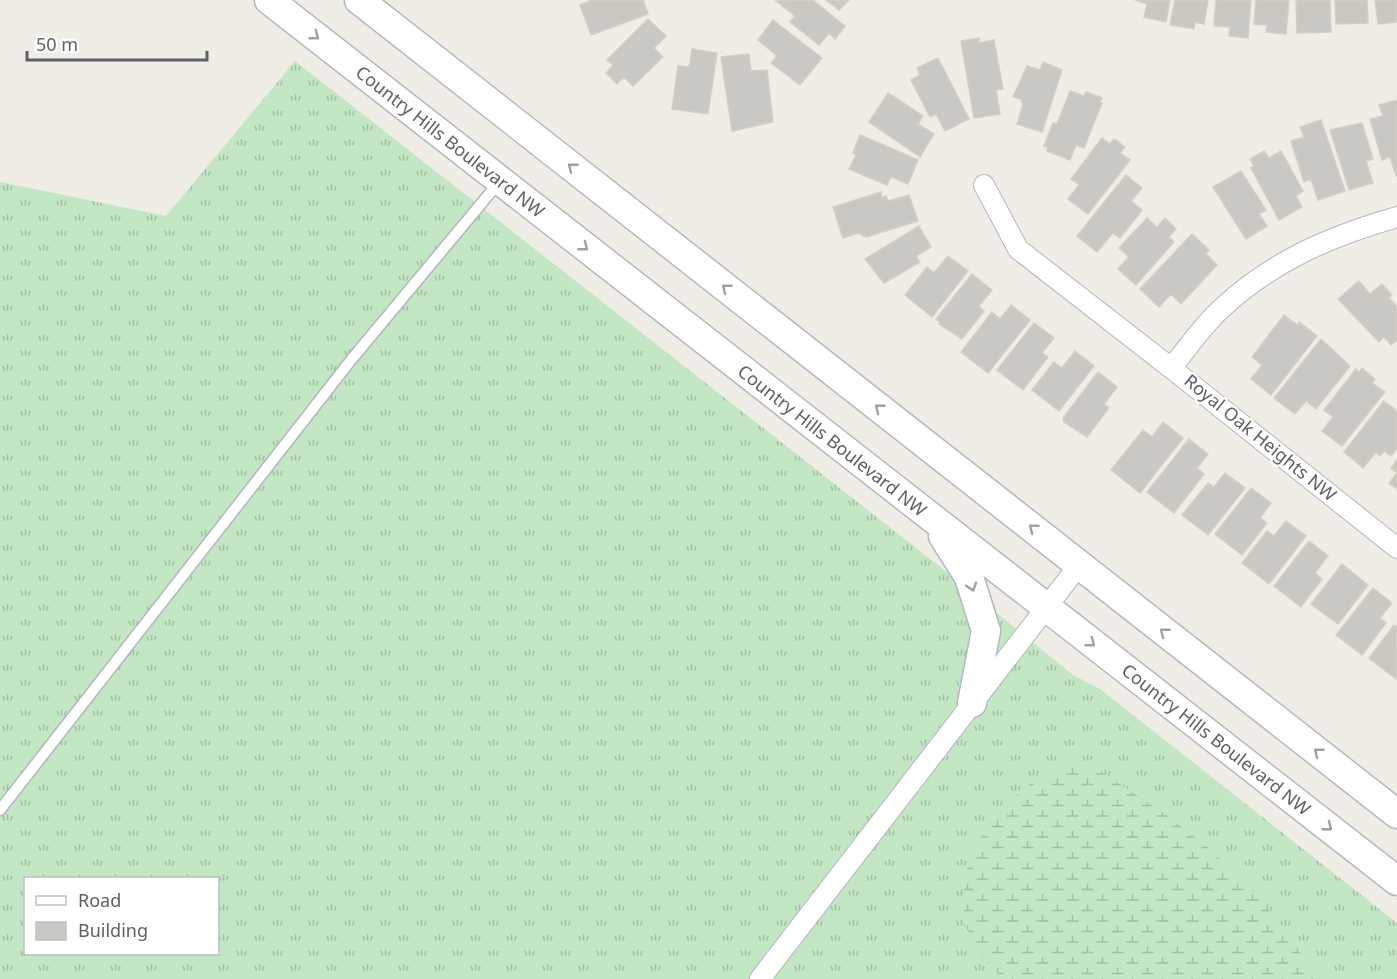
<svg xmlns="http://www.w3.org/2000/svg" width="1397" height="979" font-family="'Noto Sans',sans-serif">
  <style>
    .grass { fill: url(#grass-tufts); fill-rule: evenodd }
    .wetland { fill: url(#wetland-marsh) }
    .building { fill: #cac8c2; stroke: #d4cfc4; stroke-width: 1.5 }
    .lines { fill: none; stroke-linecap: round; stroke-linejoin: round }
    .service-casing { stroke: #b3b6ba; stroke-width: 13 }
    .minor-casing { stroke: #b3b6ba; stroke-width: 22 }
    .secondary-casing { stroke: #b4b8bc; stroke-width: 31 }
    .service { stroke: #fff; stroke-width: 10 }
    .minor { stroke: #fff; stroke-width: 20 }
    .secondary { stroke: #fff; stroke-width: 28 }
    .oneway { stroke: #9ea0a3 }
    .labels { text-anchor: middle; stroke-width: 4.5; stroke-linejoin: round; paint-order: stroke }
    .street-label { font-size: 18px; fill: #5d6165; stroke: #fff }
  </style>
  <defs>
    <pattern id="grass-tufts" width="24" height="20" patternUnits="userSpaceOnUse" patternTransform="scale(1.5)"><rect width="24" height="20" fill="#c3e6c4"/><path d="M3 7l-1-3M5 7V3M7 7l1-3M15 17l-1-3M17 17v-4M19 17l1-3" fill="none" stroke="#a2bea3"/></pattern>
    <pattern id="wetland-marsh" width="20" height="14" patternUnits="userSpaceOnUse" patternTransform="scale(1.5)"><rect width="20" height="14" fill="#c3e6c4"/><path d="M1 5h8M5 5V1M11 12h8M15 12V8" fill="none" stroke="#a2bea3"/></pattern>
  </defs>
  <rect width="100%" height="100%" fill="#efede6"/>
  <path class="grass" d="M295 61 943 569 1073 675 1100 689 1397 923V979H0V182L166 216ZM26 878H218V954H26Z"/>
  <path class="wetland" d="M1069 767 1098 770 1164 813 1210 849 1257 895 1297 947 1313 973 1322 979H1003L981 956 963 921 964 882 972 851 999 811 1032 782Z"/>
  <path class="building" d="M592 0H643L648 14 591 35 580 5Z
    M813 0 845 26 835 39 829 33 819 45 790 22 795 16 776 1Z
    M826 0H849L839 10Z
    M1135 0H1170L1166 22 1144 17 1147 4Z
    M1175 0H1208L1204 24 1195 22 1194 29 1170 25Z
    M1216 0H1251L1248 38 1229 36 1230 27 1214 26Z
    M1256 0H1289L1286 34 1266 32 1267 25 1254 24Z
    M1296 0H1330L1331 32 1297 33Z
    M1335 0H1367L1368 23 1336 24Z
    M1375 0H1397V22L1378 24Z
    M648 19 666 36 654 48 663 57 633 86 624 77 617 84 606 73 613 65 607 60Z
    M773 20 822 58 800 85 771 63 777 56 758 40Z
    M979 38V43L994 40 1003 89 996 90 1000 114 974 118 961 41Z
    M692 49 717 53 708 114 672 109 678 66 689 67Z
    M749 54 751 71 767 70 773 122 732 131 721 57Z
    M938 58 969 119 945 131 936 114 930 117 911 80 920 75 917 68Z
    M1043 62 1062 70 1042 132 1017 124 1023 105 1021 99 1013 97 1027 66 1040 70Z
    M1070 91 1084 96 1086 92 1102 98 1100 102 1102 103 1084 148 1076 145 1070 160 1047 151 1048 147 1044 146 1053 123 1057 124Z
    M888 93 923 116 918 124 934 134 920 157 869 122Z
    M1397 100V176H1396L1390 157 1382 160 1370 119 1383 116 1379 105Z
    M1321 120 1345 191 1318 200 1311 179 1304 182 1291 141 1304 137 1300 127Z
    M1362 123 1373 159 1366 161 1373 183 1349 190 1330 130Z
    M860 135 918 160 908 184 891 177 887 185 849 169 856 155 853 153Z
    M1102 138 1110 144 1114 139 1125 147 1120 153 1130 160 1088 214 1068 199 1079 185 1071 179Z
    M1264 151 1269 158 1281 151 1303 191 1296 196 1302 207 1279 220 1251 168 1254 166 1250 159Z
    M1241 171 1266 210 1259 214 1267 226 1246 239 1213 187Z
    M1126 175 1142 188 1131 201 1142 210 1120 238 1113 233 1097 252 1077 236Z
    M881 192 882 198 886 196 888 201 909 195 918 221 866 237 858 233 843 238 833 207Z
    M1147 218 1157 227 1165 218 1176 229 1169 237 1174 242 1136 285 1118 269 1129 257 1119 248Z
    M919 226 931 247 916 256 920 262 884 283 865 259Z
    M1192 234 1209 250 1206 254 1217 265 1181 304 1171 294 1159 307 1140 289Z
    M948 256 968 271 932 317 905 295 927 267 934 273Z
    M972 274 992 290 979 306 984 311 962 339 939 324 940 322 936 319Z
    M1359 281 1370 294 1382 284 1392 295 1389 298 1397 307V340L1391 345 1384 337 1379 342 1338 299Z
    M1011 305 1030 320 988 373 961 352 992 312 1000 319Z
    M1284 315 1297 325 1299 322 1317 336 1271 395 1251 379 1262 365 1252 357Z
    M1034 323 1054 338 1042 353 1048 357 1023 390 997 370Z
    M1321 339 1350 366 1316 409 1306 401 1295 414 1274 398Z
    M1075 351 1094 366 1059 411 1032 390 1054 362 1062 368Z
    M1362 368 1375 379 1372 383 1385 392 1342 446 1322 431 1333 417 1324 410 1356 369 1359 372Z
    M1098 372 1117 387 1104 404 1109 408 1087 437 1064 422 1063 418Z
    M1384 401 1397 411V448L1391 456 1384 451 1380 456 1376 452 1363 468 1344 452Z
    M1163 422 1183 438 1140 493 1111 470 1143 430 1152 437Z
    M1189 439 1208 454 1197 468 1204 474 1174 513 1147 492Z
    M1397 459V473L1391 468Z
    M1225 473 1245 488 1208 535 1182 515 1208 483 1214 487Z
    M1397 473V489L1389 483Z
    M1251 488 1271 503 1260 518 1267 523 1242 555 1215 534Z
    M1286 521 1306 536 1269 584 1242 563 1267 531 1274 536Z
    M1309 541 1328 556 1315 573 1322 579 1301 607 1274 586Z
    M1342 564 1368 585 1338 624 1311 604Z
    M1373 588 1392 603 1380 618 1386 623 1362 655 1336 635Z
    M1394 625 1397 627 1396 679 1369 658Z"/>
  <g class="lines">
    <g class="service-casing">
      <path id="service" d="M0 810 351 360 500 181"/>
    </g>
    <g class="minor-casing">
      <path id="minor" d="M984 185 1018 249 1171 368
        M1397 217C1331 236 1274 260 1222 308 1203 325 1188 348 1171 368L1397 548
        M760 979 1079 565"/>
    </g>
    <g class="secondary-casing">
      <path id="secondary" d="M269 0 1397 881
        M359 0 1397 814
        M943 536 969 577 986 631 972 703"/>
    </g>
    <use href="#service" class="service"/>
    <use href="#minor" class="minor"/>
    <use href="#secondary" class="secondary"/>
  </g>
  <defs><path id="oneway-chevron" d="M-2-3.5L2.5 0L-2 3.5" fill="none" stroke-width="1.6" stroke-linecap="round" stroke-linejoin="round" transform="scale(1.5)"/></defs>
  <g class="oneway">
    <use href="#oneway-chevron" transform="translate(315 36) rotate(38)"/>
    <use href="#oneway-chevron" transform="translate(572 167) rotate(-142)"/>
    <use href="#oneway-chevron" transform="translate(584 247) rotate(38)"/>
    <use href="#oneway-chevron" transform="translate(726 288) rotate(-142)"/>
    <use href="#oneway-chevron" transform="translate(879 408) rotate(-142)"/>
    <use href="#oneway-chevron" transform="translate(1033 528) rotate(-142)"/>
    <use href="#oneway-chevron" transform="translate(972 587) rotate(72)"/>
    <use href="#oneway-chevron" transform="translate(1164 632) rotate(-142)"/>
    <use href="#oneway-chevron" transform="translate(1091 643) rotate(38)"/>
    <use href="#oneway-chevron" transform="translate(1318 752) rotate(-142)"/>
    <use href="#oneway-chevron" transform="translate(1328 827) rotate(38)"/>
  </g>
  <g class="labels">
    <g class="street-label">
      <text transform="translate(450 142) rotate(38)" y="6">Country Hills Boulevard NW</text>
      <text transform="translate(1260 438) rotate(39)" y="6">Royal Oak Heights NW</text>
      <text transform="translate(832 441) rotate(38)" y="6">Country Hills Boulevard NW</text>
      <text transform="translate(1216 740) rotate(38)" y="6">Country Hills Boulevard NW</text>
    </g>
  </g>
  <rect x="24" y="877" width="195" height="78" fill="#ffffff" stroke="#bec0c1" stroke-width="1.5"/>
  <rect x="36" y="896" width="30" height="9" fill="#ffffff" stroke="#bec0c1" stroke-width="1.5"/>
  <text x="78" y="907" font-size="18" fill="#5d6165">Road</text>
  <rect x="36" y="922" width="30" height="18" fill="#cac8c2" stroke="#bec0c1" stroke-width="1.5"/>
  <text x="78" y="937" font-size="18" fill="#5d6165">Building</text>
  <path d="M27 51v9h180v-9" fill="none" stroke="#5d6165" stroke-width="3"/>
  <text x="36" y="51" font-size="18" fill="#5d6165" stroke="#ffffff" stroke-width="4.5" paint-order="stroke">50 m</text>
</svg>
